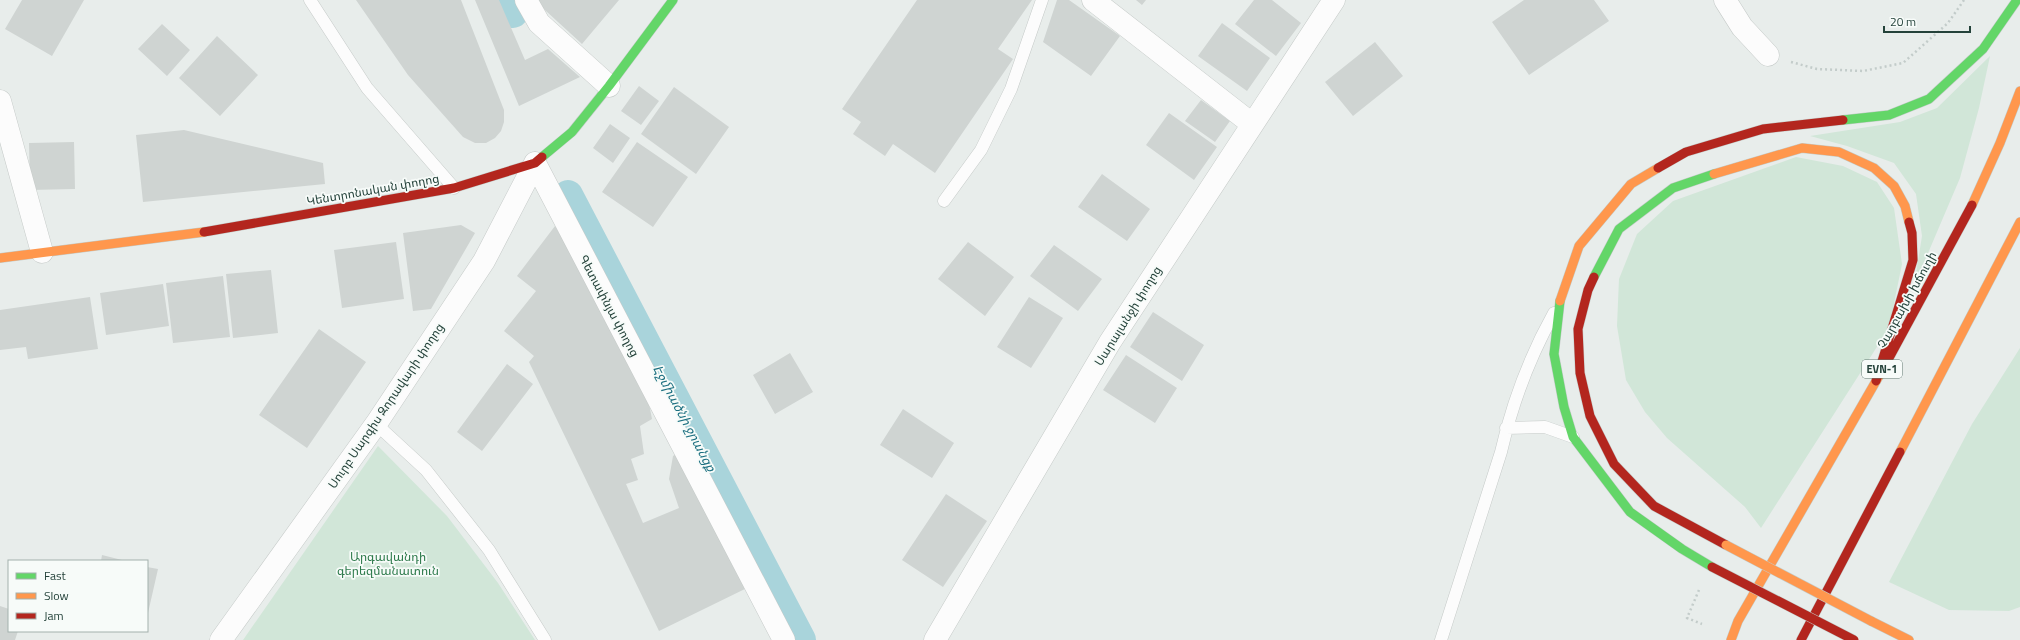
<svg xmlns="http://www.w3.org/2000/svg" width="2020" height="640" font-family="'Titillium Web','Noto Sans Armenian',sans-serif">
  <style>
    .green { fill: #d1e6d8 }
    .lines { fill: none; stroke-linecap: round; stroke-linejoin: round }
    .canal { stroke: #a9d4db; stroke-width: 30 }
    .building { fill: #cfd4d2 }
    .lane-casing { stroke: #c5cac8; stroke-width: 13 }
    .street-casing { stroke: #c5cac8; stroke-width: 23 }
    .fast-casing { stroke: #c3cbc8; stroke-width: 10 }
    .slow-casing { stroke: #c3cbc8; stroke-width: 10 }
    .jam-casing { stroke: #c3cbc8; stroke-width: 10 }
    .path { stroke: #c3ccca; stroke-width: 2.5; stroke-dasharray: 2 3; stroke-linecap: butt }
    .lane { stroke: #fcfcfc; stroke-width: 12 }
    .street { stroke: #fcfcfc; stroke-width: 22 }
    .fast { stroke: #63d668; stroke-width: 9 }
    .slow { stroke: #ff974d; stroke-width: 9 }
    .jam { stroke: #b3261e; stroke-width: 9 }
    .slow-bridge-casing { stroke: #c3ccc9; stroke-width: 10; stroke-linecap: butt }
    .jam-bridge-casing { stroke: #c3ccc9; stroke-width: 10; stroke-linecap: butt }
    .slow-bridge { stroke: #ff974d; stroke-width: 9 }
    .jam-bridge { stroke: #b3261e; stroke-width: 9 }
    .labels { text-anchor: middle; stroke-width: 3.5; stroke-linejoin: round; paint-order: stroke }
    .shield { fill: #f7fbf9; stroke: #637a73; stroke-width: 1 }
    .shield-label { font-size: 11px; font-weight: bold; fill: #24423a }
    .street-label { font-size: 12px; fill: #24423a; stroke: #f7fbf9 }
    .park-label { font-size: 12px; fill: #2d7a4b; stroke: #f7fbf9 }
    .water-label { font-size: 13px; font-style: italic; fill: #1c6f80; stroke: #f7fbf9 }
  </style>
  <rect width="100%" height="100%" fill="#e8edeb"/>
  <path class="green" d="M1990 56 1979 108 1960 178 1914 286 1922 236 1916 194 1894 163 1847 146 1810 136 1900 122 1937 108Z
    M1796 157 1843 166 1877 182 1894 208 1902 264 1889 328 1761 528 1745 507 1667 438 1645 412 1626 380 1617 326 1619 279 1637 234 1673 201Z
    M2020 348V607L2009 611 1949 610 1889 582 1972 424Z
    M378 446 447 516 498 583 535 640H243Z"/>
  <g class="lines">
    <path class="canal" d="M507 0 513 13
      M568 195 801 640"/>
  </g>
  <path class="building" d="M22 0H84L52 56 5 29Z
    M356 0H461L504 110V122L501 131 495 138 486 143H475L463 137 408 75Z
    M475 0H499L525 60 548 49 580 77 519 106Z
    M534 0H619L582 44Z
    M917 0H1032L998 49 1013 59 935 173 893 144 885 156 853 134 861 122 842 109Z
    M1057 0H1069L1120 36 1091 76 1043 42Z
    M1136 0H1146L1142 5Z
    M1254 0H1272L1301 23 1276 56 1235 24Z
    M1524 0H1594L1609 21 1529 75 1492 22Z
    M1222 23 1270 58 1247 91 1198 56Z
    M162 24 190 50 167 76 138 49Z
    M217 36 258 75 220 116 179 78Z
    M1375 42 1403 76 1353 116 1325 82Z
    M639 86 659 101 641 125 621 111Z
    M674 87 729 127 696 174 641 134Z
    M1201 100 1230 121 1215 142 1185 121Z
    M1169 113 1217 147 1194 180 1146 145Z
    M610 124 630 138 613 163 593 148Z
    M184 130 323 163 325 184 143 202 136 135Z
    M74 142 75 189 30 190 29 143Z
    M637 142 688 177 653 227 602 192Z
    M1102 174 1150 209 1127 241 1078 207Z
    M461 225 475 233 431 309 413 311 403 233Z
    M555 226 645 383 652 419 640 426 644 454 631 459 638 480 626 484 643 523 679 508 669 479 673 456 681 451 749 587 659 631 529 362 534 356 504 331 536 291 517 276Z
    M396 242 404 299 342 308 334 250Z
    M968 242 1014 277 985 316 938 279Z
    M1054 245 1102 279 1078 311 1030 276Z
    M271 270 278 333 233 338 226 274Z
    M223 276 230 337 173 343 166 283Z
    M163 284 169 326 106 335 100 293Z
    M90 297 98 349 28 359 26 347 0 350V310Z
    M1029 297 1063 318 1031 368 997 347Z
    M1153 312 1204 345 1182 381 1130 347Z
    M319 329 366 362 307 448 259 415Z
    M790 353 813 392 775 414 753 375Z
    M1126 355 1177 388 1155 423 1103 390Z
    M507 364 533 384 482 451 457 432Z
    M903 409 954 443 932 478 880 445Z
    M946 494 987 521 943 587 902 560Z
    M102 555 122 560V561H101Z
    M147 567 158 569 148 613H147Z
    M0 606 9 609V631H18L15 640H0Z"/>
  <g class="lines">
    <g class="lane-casing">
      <path id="lane" d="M310 0 367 88 454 188
        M944 201 981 150 1011 89 1042 0
        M376 424 426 470 489 550 545 640
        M1506 428 1545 427 1573 437
        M1441 640 1501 452C1512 404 1530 356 1554 313"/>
    </g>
    <g class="street-casing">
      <path id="street" d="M526 0 539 23 609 86
        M1093 0 1252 124
        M1725 0 1742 27 1768 55
        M0 101 42 252
        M535 163 784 640
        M221 640 376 424 484 261 535 163
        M935 640 1110 342 1334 0"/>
    </g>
    <g class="fast-casing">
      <path id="fast" d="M1843 120 1889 115 1929 99 1983 49 2017 0
        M542 157 572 132 609 86 673 0
        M1594 277 1619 229 1673 188 1714 174
        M1560 301 1554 354 1564 407 1573 437 1630 512 1682 549 1712 567"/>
    </g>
    <g class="slow-casing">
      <path id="slow" d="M1714 174 1802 148 1839 152 1874 168 1894 186 1905 206 1909 222
        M1972 205 2000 143 2020 91
        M0 258 204 232
        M1560 301 1579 246 1631 184 1658 168
        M1900 452 2020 222
        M1871 621 1909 640
        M1731 640 1738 621 1883 369"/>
    </g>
    <g class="jam-casing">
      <path id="jam" d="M1658 168 1686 152 1763 129 1843 120
        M204 232 454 188 535 163 542 157
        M1594 277 1588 290 1578 329 1580 373 1590 416 1614 464 1654 506 1726 545
        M1883 369 1972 205
        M1876 381 1913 260 1912 233 1909 222
        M1801 640 1900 452"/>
    </g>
    <path class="path" d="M1791 62 1817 69 1863 71 1903 63 1948 23 1964 0
      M1699 590 1687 618 1702 624"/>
    <use href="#lane" class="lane"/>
    <use href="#street" class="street"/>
    <use href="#fast" class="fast"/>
    <use href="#slow" class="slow"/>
    <use href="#jam" class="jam"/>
    <g class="slow-bridge-casing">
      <path id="slow-bridge" d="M1726 545 1871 621"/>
    </g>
    <g class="jam-bridge-casing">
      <path id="jam-bridge" d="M1712 567 1854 640"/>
    </g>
    <use href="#slow-bridge" class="slow-bridge"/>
    <use href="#jam-bridge" class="jam-bridge"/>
  </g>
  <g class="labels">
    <rect class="shield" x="1862" y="360" width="40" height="18" rx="3"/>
    <g class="shield-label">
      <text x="1882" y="373">EVN-1</text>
    </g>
    <g class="street-label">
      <text transform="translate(373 190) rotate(-10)" y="4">Կենտրոնական փողոց</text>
      <text transform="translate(1907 300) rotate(-61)" y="4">Չարբախի խճուղի</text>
      <text transform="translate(609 306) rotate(62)" y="4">Գետափնյա փողոց</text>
      <text transform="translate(1128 316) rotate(-58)" y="4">Սարալանջի փողոց</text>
      <text transform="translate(386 406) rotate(-56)" y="4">Սուրբ Սարգիս Զորավարի փողոց</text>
    </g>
    <g class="park-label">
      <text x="388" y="561">Արգավանդի<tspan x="388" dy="14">գերեզմանատուն</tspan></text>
    </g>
    <g class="water-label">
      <text transform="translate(685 418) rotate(62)" y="5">Էջմիածնի ջրանցք</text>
    </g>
  </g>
  <rect x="8" y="560" width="140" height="72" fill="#f7fbf9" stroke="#a3b1ad"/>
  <rect x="16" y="573" width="20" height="6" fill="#63d668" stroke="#a3b1ad"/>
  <text x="44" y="580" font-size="12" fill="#24423a">Fast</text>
  <rect x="16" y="593" width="20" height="6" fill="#ff974d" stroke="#a3b1ad"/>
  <text x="44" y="600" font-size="12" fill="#24423a">Slow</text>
  <rect x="16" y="613" width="20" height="6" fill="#b3261e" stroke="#a3b1ad"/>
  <text x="44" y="620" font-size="12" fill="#24423a">Jam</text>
  <path d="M1884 26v6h86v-6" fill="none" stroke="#24423a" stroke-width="2"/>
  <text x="1890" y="26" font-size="12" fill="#24423a" stroke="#f7fbf9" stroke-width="3" paint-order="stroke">20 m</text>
</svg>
